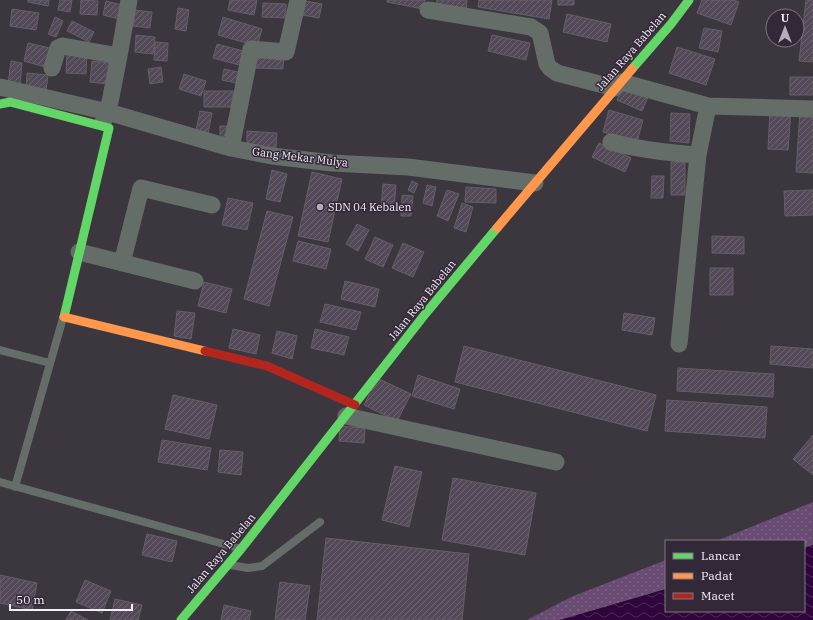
<svg xmlns="http://www.w3.org/2000/svg" width="813" height="620" font-family="'IBM Plex Serif',serif">
  <style>
    .grass { fill: url(#grass-dots) }
    .water { fill: url(#water-waves) }
    .building { fill: url(#building-hatch); stroke: #645f66 }
    .lines { fill: none; stroke-linecap: round; stroke-linejoin: round }
    .lane { stroke: #646d68; stroke-width: 8 }
    .street { stroke: #646d68; stroke-width: 17 }
    .fast { stroke: #63d668; stroke-width: 9 }
    .slow { stroke: #ff974d; stroke-width: 9 }
    .jam { stroke: #b3261e; stroke-width: 9 }
    .poi-dot { fill: #b5aeb8; stroke: #332838; stroke-width: 1.5 }
    .labels { text-anchor: middle; stroke-width: 3; stroke-linejoin: round; paint-order: stroke }
    .street-label { font-size: 11px; fill: #f6eef9; stroke: #332838 }
    .poi-label { font-size: 11px; fill: #f6eef9; stroke: #332838; text-anchor: start }
  </style>
  <defs>
    <pattern id="grass-dots" width="8" height="8" patternUnits="userSpaceOnUse"><rect width="8" height="8" fill="#6a4b74"/><path d="M2 2h.1M6 6h.1" fill="none" stroke="#806589" stroke-width="1.8" stroke-linecap="round"/></pattern>
    <pattern id="water-waves" width="16" height="10" patternUnits="userSpaceOnUse"><rect width="16" height="10" fill="#2f053b"/><path d="M0 5q4-4 8 0t8 0" fill="none" stroke="#4e2a58"/></pattern>
    <pattern id="building-hatch" width="6" height="6" patternUnits="userSpaceOnUse"><rect width="6" height="6" fill="#544958"/><path d="M-1 1l2-2M0 6l6-6M5 7l2-2" fill="none" stroke="#6d6471"/></pattern>
  </defs>
  <rect width="100%" height="100%" fill="#3c363e"/>
  <path class="grass" d="M813 502V545L804 548V541H716Z
    M666 560V589L560 620H527L571 597Z"/>
  <path class="water" d="M813 545V620H560L666 589V611H804V548Z"/>
  <path class="building" d="M28 0H49L48 6 28 2Z
    M60 0H72L70 12 58 10Z
    M81 0 98 1 97 15 80 14Z
    M230 0H257L254 15 228 10Z
    M387 0H425L423 9 387 2Z
    M437 0H467L466 12 436 8Z
    M479 0H552L549 19 478 7Z
    M558 0H574V5H558Z
    M702 0H733L739 2 731 25 697 13Z
    M806 0H813V62L799 61Z
    M106 1 122 5 119 19 103 15Z
    M305 1 322 4 319 18 302 15Z
    M263 3 286 4V18L262 17Z
    M178 8 189 10 186 31 175 29Z
    M12 9 39 13 36 30 10 26Z
    M135 10 152 12 150 28 133 26Z
    M567 14 611 24 607 42 563 32Z
    M55 17 63 21 56 37 48 34Z
    M223 17 262 29 257 46 218 35Z
    M72 21 94 32 89 42 67 31Z
    M704 28 722 31 718 52 699 48Z
    M136 35 155 37 153 54 135 52Z
    M492 35 530 43 526 60 488 51Z
    M155 42 168 43 167 61 154 60Z
    M28 43 50 48 45 67 24 61Z
    M217 44 247 52 243 66 213 58Z
    M677 47 715 59 706 85 669 73Z
    M67 51 87 52 86 74 66 73Z
    M256 52 284 53 283 69 255 68Z
    M11 61 22 63 20 85 8 84Z
    M92 61 110 63 108 84 90 82Z
    M161 67 163 82 150 84 148 69Z
    M224 69 243 73 241 84 222 80Z
    M27 73 48 75 46 91 26 90Z
    M184 74 206 81 201 96 179 89Z
    M790 77H813V95H790Z
    M623 87 648 97 642 111 617 100Z
    M204 91H233V107H204Z
    M770 109 791 110 788 150 768 149Z
    M609 110 643 120 637 142 603 132Z
    M200 111 212 113 208 134 196 131Z
    M800 111 813 112V173L796 172Z
    M671 113 690 114 689 143 670 141Z
    M220 126H228L229 142H220Z
    M247 131 277 133 276 148 247 147Z
    M599 143 631 158 625 172 592 157Z
    M671 162H685V195H671Z
    M272 170 287 174 280 202 266 199Z
    M312 172 342 179 328 242 298 236Z
    M652 176H664L663 198H651Z
    M412 181 418 184 414 193 408 190Z
    M383 184 396 185 394 209 381 208Z
    M427 185 436 187 432 206 423 203Z
    M466 187 496 189V203L465 202Z
    M447 190 459 194 448 221 437 216Z
    M813 190V215L785 216 784 191Z
    M402 195 413 196 411 216H401Z
    M228 198 253 203 247 230 222 225Z
    M462 203 473 207 466 232 454 228Z
    M267 211 293 217 269 306 244 299Z
    M357 224 369 230 358 251 346 244Z
    M712 236 744 237V254L712 253Z
    M375 237 393 245 383 267 365 259Z
    M298 241 331 249 326 269 293 261Z
    M403 243 424 252 413 277 392 268Z
    M710 268H733V295H710Z
    M345 281 379 289 375 307 341 299Z
    M204 282 232 289 226 313 198 306Z
    M325 304 361 312 356 330 320 322Z
    M177 311 195 313 191 339 174 336Z
    M624 313 655 318 652 335 622 330Z
    M233 329 260 335 256 354 229 348Z
    M315 329 349 337 344 355 311 348Z
    M277 331 297 336 292 359 272 353Z
    M464 346 656 395 647 431 455 382Z
    M771 346 813 349V368L770 364Z
    M678 368 774 374 773 397 677 391Z
    M418 375 460 389 454 409 412 396Z
    M377 378 411 394 397 421 364 405Z
    M173 395 217 405 209 439 165 429Z
    M667 400 767 407 765 438 665 431Z
    M340 426 365 428 364 443 339 441Z
    M813 435V475L793 459Z
    M162 440 211 448 207 470 158 462Z
    M220 450 243 452 241 475 218 472Z
    M395 466 422 472 409 527 382 520Z
    M453 478 536 493 525 555 442 540Z
    M147 534 177 541 172 562 142 555Z
    M326 538 469 554 462 620H317Z
    M0 575 37 583 32 610 0 603Z
    M85 580 111 591 102 613 76 602Z
    M280 582 310 586 305 620 275 619Z
    M115 599 142 605 138 620H110Z
    M224 605 251 611 249 620H221Z
    M71 611 88 620H66Z"/>
  <g class="lines">
    <path class="lane" d="M0 350 50 363
      M0 482 238 548
      M15 487 63 318
      M230 565 248 568 262 566 320 522"/>
    <path class="street" d="M428 10 531 27 540 33 547 64 550 68 557 73 615 88
      M52 68 58 48 63 46 119 56
      M621 82 708 106 813 109
      M0 87 108 112 231 148 272 156 332 163 408 167 535 183
      M103 122 108 112 119 56 129 0
      M611 142C640 150 669 153 698 155
      M231 148 251 49 286 52 298 0
      M79 252 195 281
      M122 263 141 188 212 205
      M679 344 698 155 708 106
      M346 416 556 462"/>
    <path class="fast" d="M632 69 671 24 689 0
      M0 104 10 102 109 128 64 317
      M181 620 241 549 426 313 497 228"/>
    <path class="slow" d="M497 228 632 69
      M64 317 205 351"/>
    <path class="jam" d="M205 351 267 366 355 405"/>
  </g>
  <circle class="poi-dot" cx="320" cy="207" r="4"/>
  <g class="labels">
    <g class="street-label">
      <text transform="translate(631 51) rotate(-49)" y="4">Jalan Raya Babelan</text>
      <text transform="translate(300 157) rotate(7)" y="4">Gang Mekar Mulya</text>
      <text transform="translate(422 300) rotate(-51)" y="4">Jalan Raya Babelan</text>
      <text transform="translate(221 553) rotate(-50)" y="4">Jalan Raya Babelan</text>
    </g>
    <g class="poi-label">
      <text x="328" y="211">SDN 04 Kebalen</text>
    </g>
  </g>
  <rect x="665" y="540" width="140" height="72" fill="#332838" stroke="#817785"/>
  <rect x="673" y="553" width="20" height="6" fill="#63d668" stroke="#817785"/>
  <text x="701" y="560" font-size="12" fill="#f6eef9">Lancar</text>
  <rect x="673" y="573" width="20" height="6" fill="#ff974d" stroke="#817785"/>
  <text x="701" y="580" font-size="12" fill="#f6eef9">Padat</text>
  <rect x="673" y="593" width="20" height="6" fill="#b3261e" stroke="#817785"/>
  <text x="701" y="600" font-size="12" fill="#f6eef9">Macet</text>
  <g transform="translate(785 28)"><circle r="19" fill="#332838" stroke="#817785"/>
  <path d="M0-3L7 15L0 10L-7 15Z" fill="#b5aeb8"/>
  <text y="-6" font-size="11" font-weight="bold" text-anchor="middle" fill="#f6eef9">U</text>
  </g>
  <path d="M10 604v6h122v-6" fill="none" stroke="#f6eef9" stroke-width="2"/>
  <text x="16" y="604" font-size="12" fill="#f6eef9" stroke="#332838" stroke-width="3" paint-order="stroke">50 m</text>
</svg>
